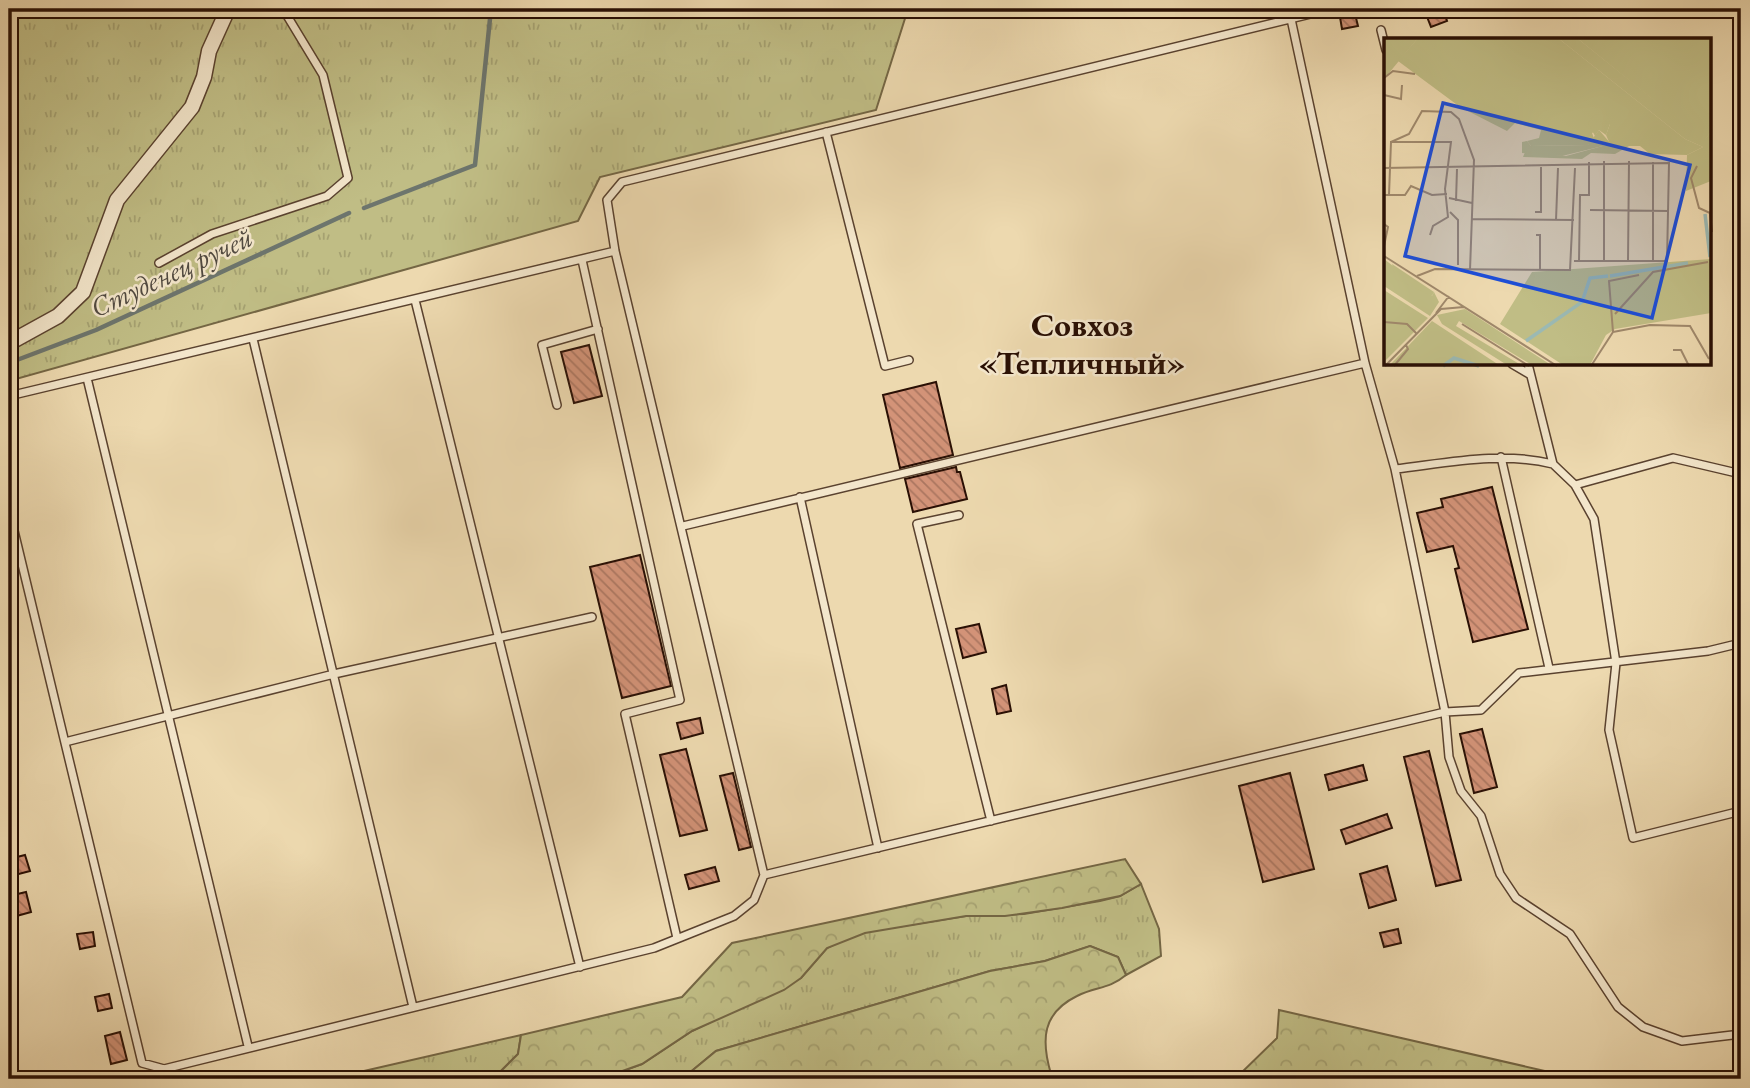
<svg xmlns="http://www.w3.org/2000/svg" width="1750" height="1088" font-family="'EB Garamond',serif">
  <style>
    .grass { fill: url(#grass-tufts); stroke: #746644; stroke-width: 2 }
    .forest { fill: url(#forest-crowns); stroke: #746644; stroke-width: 2 }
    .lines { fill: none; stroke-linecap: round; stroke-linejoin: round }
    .stream { stroke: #6d756d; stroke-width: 4.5 }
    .building { fill: url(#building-back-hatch); stroke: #290f04; stroke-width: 2 }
    .service-casing { stroke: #5a422f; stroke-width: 10 }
    .minor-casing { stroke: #5a422f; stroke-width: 17 }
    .service { stroke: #f3e6cb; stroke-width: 7 }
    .minor { stroke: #f3e6cb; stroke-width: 14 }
    .labels { text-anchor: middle; stroke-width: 5; stroke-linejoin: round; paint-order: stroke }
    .water-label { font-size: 28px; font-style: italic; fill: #514a41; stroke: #f3e6cb }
    .district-label { font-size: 33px; font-weight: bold; fill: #290f04; stroke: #f3e6cb }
    .inset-river { fill: none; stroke: #9bb9b3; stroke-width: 3.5 }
    .inset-road { fill: none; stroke: #9f886b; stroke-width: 2 }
    .view { fill: #1d4ed8; fill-opacity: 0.15; stroke: #1d4ed8; stroke-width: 3.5 }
    .inset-edge { fill: none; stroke: #290f04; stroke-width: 3.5 }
  </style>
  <defs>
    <pattern id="grass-tufts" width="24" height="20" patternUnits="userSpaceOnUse" patternTransform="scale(1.75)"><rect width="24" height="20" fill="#c0bd85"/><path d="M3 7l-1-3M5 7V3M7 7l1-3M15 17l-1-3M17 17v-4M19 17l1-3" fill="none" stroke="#a5a171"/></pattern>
    <pattern id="forest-crowns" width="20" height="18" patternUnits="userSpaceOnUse" patternTransform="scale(1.75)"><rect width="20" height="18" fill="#c0bd85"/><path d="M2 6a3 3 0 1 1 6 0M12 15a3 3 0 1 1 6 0" fill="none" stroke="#a5a171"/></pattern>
    <pattern id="building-back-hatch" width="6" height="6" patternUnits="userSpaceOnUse" patternTransform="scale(1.75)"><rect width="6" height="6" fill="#d39378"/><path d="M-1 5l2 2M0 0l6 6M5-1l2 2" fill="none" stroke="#ab7660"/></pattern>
  </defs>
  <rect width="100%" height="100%" fill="#edd9af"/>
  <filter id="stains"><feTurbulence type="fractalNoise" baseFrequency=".00286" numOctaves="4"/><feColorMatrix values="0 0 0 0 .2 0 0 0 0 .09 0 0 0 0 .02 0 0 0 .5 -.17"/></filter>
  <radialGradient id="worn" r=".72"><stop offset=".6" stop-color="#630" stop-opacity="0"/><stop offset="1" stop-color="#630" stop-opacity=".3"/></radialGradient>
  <path class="grass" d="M9 9H908L876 110 600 177 578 221 9 381Z
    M1141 884 1159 929 1161 956 1126 975 1118 957 1090 946 1045 961 990 971 716 1051 682 1079H600L642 1064 692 1031 801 978 827 948 845 939 865 932 966 916 1024 914 1100 901 1120 896Z
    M521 1035 518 1054 493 1079H329Z"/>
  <path class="forest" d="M1125 859 1141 884 1120 896 1062 908 1005 916H966L865 933 827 948 801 978 784 990 692 1031 642 1064 600 1079H493L518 1054 521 1035 682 997 732 943Z
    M1090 946 1118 957 1126 975C1108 990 1096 986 1077 996 1042 1013 1041 1040 1051 1074L1125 1079H682L716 1051 990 971 1045 961Z
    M1279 1010 1580 1079H1218L1237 1077 1277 1038Z"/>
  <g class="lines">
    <path class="stream" d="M364 208 475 165 491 9
      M9 363 96 330 349 213"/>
  </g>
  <path class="building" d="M1424 9H1443L1447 21 1431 27Z
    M1355 14 1358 26 1342 29 1340 17Z
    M589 345 602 396 574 403 561 352Z
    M936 382 953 455 900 468 883 395Z
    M956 467 957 472H960L967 499 913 512 905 479Z
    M1492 487 1528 629 1473 642 1455 569 1459 568 1453 546 1427 552 1417 513 1443 507 1441 499Z
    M640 555 671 686 622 698 590 567Z
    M979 624 986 652 963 658 956 629Z
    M1006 685 1011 711 997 714 992 689Z
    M700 718 703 733 681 739 677 723Z
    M1482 729 1497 787 1474 793 1460 734Z
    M686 749 707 830 680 836 660 755Z
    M1429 751 1461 880 1436 886 1404 757Z
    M1363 765 1367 780 1329 790 1325 775Z
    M733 773 751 847 739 850 720 776Z
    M1290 773 1314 869 1263 882 1239 786Z
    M1387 814 1392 828 1346 844 1341 830Z
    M25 855 30 871 11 876 9 859Z
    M1387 866 1396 900 1369 908 1360 874Z
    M715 867 719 881 689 889 685 875Z
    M26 892 31 912 13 917 9 896Z
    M1398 929 1401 943 1384 947 1380 933Z
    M93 932 95 946 80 949 77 934Z
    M109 994 112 1008 98 1011 95 997Z
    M120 1032 127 1060 111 1064 105 1036Z"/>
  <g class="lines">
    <g class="service-casing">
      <path id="service" d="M1291 19 1365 363 1395 469 1445 712 1449 757 1461 791 1481 816 1500 874 1516 898 1570 934 1618 1007 1643 1027 1682 1041 1741 1034
        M1381 30 1386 50
        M826 132 885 366 909 360
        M582 260 680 700 625 714 677 938
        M159 263 212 234 327 196 348 178 323 75 283 9
        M415 300 580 967
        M253 339 413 1007
        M1512 364 1529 374
        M1528 364 1553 464 1575 485 1594 519 1616 663 1609 730 1633 838 1741 811
        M87 378 248 1046
        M9 396 615 251
        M557 405 542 345 598 329
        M1501 457 1549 668
        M1395 469C1447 463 1501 451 1553 464
        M1575 485 1673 458 1741 474
        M800 497 878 848
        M9 510 142 1063 164 1069 654 948 734 916 754 900 764 875 1445 712 1481 710 1519 673 1708 651 1741 643
        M959 515 917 524 991 821
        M683 526 1365 363
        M65 742 334 674 592 617
        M764 875 615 251 607 200 622 182 1331 9"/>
    </g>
    <g class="minor-casing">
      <path id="minor" d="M9 343 58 316 83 292 117 200 192 107 204 77 209 51 228 9"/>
    </g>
    <use href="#service" class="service"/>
    <use href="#minor" class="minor"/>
  </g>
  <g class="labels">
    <g class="water-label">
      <text transform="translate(171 272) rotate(-25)" y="10">Студенец ручей</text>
    </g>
    <g class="district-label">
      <text x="1082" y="336">Совхоз<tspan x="1082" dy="38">«Тепличный»</tspan></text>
    </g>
  </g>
  <g transform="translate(1384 38)">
    <rect width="327" height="327" fill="#edd9af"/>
    <path d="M0 0H34L0 41ZM174 0H193L320 102 327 94V143L302 153 303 117 319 109 301 101ZM215 92 227 106 178 118 138 115V104L143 103 147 108 204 107ZM0 221 48 258 50 254 55 264 46 278 0 248ZM327 221V275L231 291 222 297 206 327H179L116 286 148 234ZM0 252 44 280 0 324ZM81 271 167 327H148L75 283 72 288 137 327H123L58 286 53 277ZM48 283 115 327 5 328Z" fill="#c0bd85"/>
    <path d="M34 0H174L301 101 319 109 303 117 266 116 256 108H245L231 116 207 115 198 121 139 119 141 114 182 118 226 106 222 97 226 86 208 95 211 103 204 107 147 108 143 103 155 100 157 92 131 85 123 93 76 69 14 23ZM193 0H327V94L320 103ZM8 226 50 254 48 258 12 241Z" fill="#c0bd85"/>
    <path d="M222 75 226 86 222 97 215 92 211 98 204 85 210 77Z" fill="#c0bd85"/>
    <path class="inset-river" d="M321 176 326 219M226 238 304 225M142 303 198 264 206 240 224 238M59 328 70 320 95 328"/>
    <path class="inset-road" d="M0 40 9 33 31 36M0 57 17 61 18 47M7 104 25 96 38 73 67 74 75 81 90 122 86 232M313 128 307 140 315 170 326 175 328 194M0 130 285 125 283 223H190M0 157H5L7 104H67L61 151 64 179 49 188 46 197M5 157H21L27 148 48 157 63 156M65 160 88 165M72 163 73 131M206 172 285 173M66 174 74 182V227M151 174H157V129M88 181 190 182M172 182 174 130M0 186 4 189 0 208M152 197H156V232M0 218 173 328M195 223 196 157H205V124M220 223V123M244 223 245 123M269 224V124M33 238 51 231 186 232 191 130M52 275 65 258M231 276 269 234 324 224M0 284 23 286 32 295M78 286 145 328M229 294 266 287 306 288 325 321M289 312H297L305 328M1 328 57 271 80 269M10 328 24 311 22 307M207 328 229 294 225 243 255 237"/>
    <path class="view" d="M59 65 306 127 268 280 21 218Z"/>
    <rect width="327" height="327" class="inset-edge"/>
  </g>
  <rect width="1750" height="1088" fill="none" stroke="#edd9af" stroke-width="35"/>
  <rect x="10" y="10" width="1729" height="1067" fill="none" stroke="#290f04" stroke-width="3.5"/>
  <rect x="18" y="18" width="1715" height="1053" fill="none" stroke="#290f04" stroke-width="2"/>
  <rect width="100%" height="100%" filter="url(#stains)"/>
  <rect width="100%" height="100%" fill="url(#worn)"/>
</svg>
